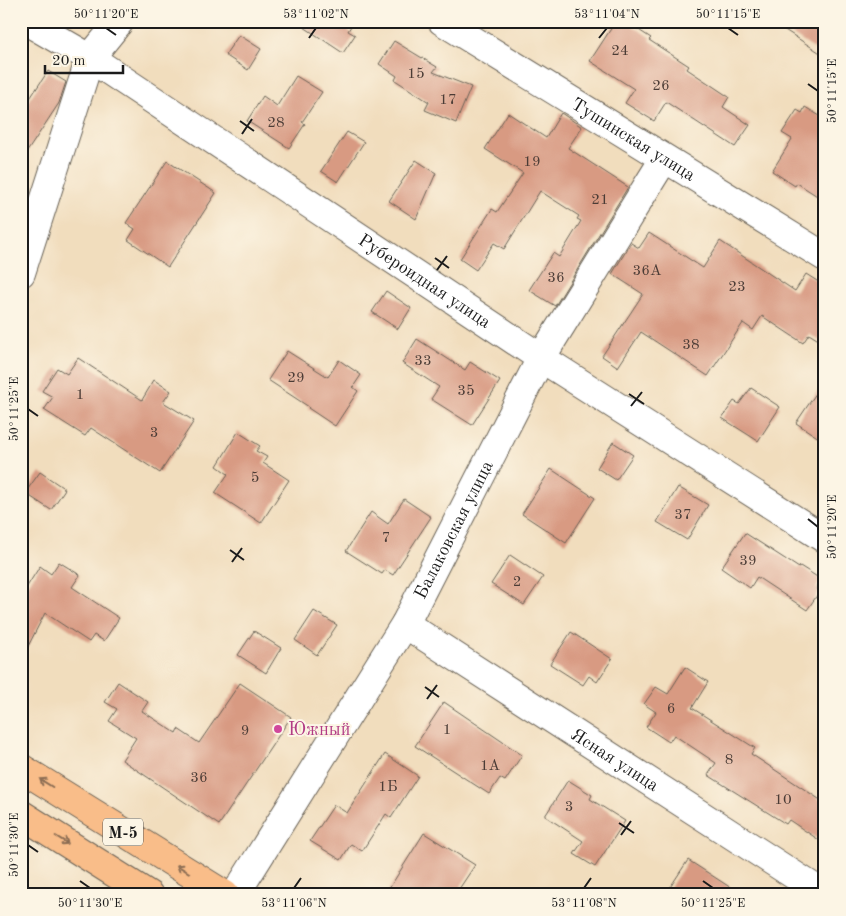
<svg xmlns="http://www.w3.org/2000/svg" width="846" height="916" font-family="'Old Standard TT',serif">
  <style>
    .building { fill: #d89a82 }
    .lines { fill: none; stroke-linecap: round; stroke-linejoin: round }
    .minor-casing { stroke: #676054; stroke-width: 30 }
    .major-casing { stroke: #676054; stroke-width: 30 }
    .minor { stroke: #fff; stroke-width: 28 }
    .major { stroke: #f9bd89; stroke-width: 28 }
    .oneway { stroke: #8a6c52 }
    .ticks { fill: none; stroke: #1c1c1c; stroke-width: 2 }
    .hotel-dot { fill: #d1479c; stroke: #fcf5e5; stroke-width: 2 }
    .labels { text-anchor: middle; stroke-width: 4; stroke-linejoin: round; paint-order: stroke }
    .number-label { font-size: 15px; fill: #4b3c36 }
    .shield { fill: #fcf5e5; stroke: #5f5d58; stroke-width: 1 }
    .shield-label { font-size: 16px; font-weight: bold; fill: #1c1c1c }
    .street-label { font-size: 18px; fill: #1c1c1c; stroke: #fcf5e5 }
    .hotel-label { font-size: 18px; fill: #b23c85; stroke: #fcf5e5; text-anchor: start }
    .neatline { fill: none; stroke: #1c1c1c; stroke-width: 2 }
    .ticks-label { font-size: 12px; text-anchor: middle; fill: #1c1c1c }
  </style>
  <rect width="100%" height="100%" fill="#fcf5e5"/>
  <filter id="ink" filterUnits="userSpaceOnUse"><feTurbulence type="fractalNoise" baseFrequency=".02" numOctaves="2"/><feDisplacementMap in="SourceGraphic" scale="10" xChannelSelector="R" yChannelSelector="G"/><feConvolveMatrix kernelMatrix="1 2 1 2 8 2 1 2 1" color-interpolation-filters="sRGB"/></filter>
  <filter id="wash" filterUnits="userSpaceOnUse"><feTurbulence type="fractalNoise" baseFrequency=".0096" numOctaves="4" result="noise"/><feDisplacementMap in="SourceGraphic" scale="20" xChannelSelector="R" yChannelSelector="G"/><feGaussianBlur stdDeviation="1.12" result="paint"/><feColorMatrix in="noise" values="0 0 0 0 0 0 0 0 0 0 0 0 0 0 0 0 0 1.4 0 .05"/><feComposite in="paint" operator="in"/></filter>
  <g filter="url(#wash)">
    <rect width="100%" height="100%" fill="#f1ddbd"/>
    <g id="blocks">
      <path class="building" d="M295 21H354L348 31 355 35 343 53Z
        M616 21H625L651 38 649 40 689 66 687 69 729 97 723 107 750 125 735 147 666 102 654 121 625 103 634 89 590 61Z
        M771 21H825V56Z
        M239 35 261 49 248 70 225 55Z
        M394 41 437 67 433 72 471 87 456 123 425 110 429 102 395 80 397 76 379 64Z
        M48 71 66 82 59 103 21 161V112Z
        M296 76 322 92 302 122 305 124 289 148 247 121 263 96 277 106Z
        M805 107 825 119V201L797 183 795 186 772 171 792 139 782 133 797 110 802 113Z
        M508 113 546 138 561 113 582 127 568 148 628 187 555 306 529 290 553 253 559 257 581 221 577 219 579 216 540 191 504 249 494 243 476 270 460 259 492 209 497 212 523 173 485 149Z
        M347 132 364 142 338 182 321 171Z
        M416 160 436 173 416 219 389 201Z
        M167 161 216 193 168 267 128 240 135 229 126 223Z
        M649 233 703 268 720 241 795 291 806 274 825 286V344L809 334 803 343 762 316 753 330 743 323 708 376 641 332 618 367 602 356 643 294 612 274 631 243 639 248Z
        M386 291 411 308 398 329 372 312Z
        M417 339 465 370 470 362 500 381 472 425 431 399 439 387 402 363Z
        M287 351 328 377 339 360 361 375 353 387 358 391 335 426 308 408 309 407 268 380Z
        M78 358 142 400 154 380 171 391 163 402 194 421 160 473 91 428 85 436 44 410 53 397 42 391 57 368 67 374Z
        M825 380V442L796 423Z
        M751 388 780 407 758 441 722 418 734 401 739 404Z
        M238 432 260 446 256 451 267 457 263 463 289 480 261 523 215 493 228 474 217 466Z
        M613 442 633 455 616 480 597 468Z
        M551 469 595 498 566 543 522 514Z
        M40 472 65 489 51 510 25 493Z
        M678 487 708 505 687 540 657 522Z
        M404 499 431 517 393 575 385 570 382 574 346 551 371 512 388 524Z
        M745 533 799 568 800 566 822 580 816 588 820 591 807 610 757 577 750 588 721 568Z
        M510 555 543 577 524 605 491 584Z
        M59 562 80 575 72 587 119 618 104 641 94 635 89 642 45 613 21 660V596L40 566 51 574Z
        M314 611 337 625 317 655 295 640Z
        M254 631 281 648 266 673 238 655Z
        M571 632 612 659 597 682 589 676 583 685 550 664Z
        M685 667 708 682 692 708 755 748 751 754 825 803V844L789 820 786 824 708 775 716 763 674 735 669 742 646 727 656 712 644 704 656 687 668 694Z
        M118 682 148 702 142 711 176 733 178 729 199 743 240 683 291 717 219 825 122 760 136 738 109 721 117 709 105 702Z
        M444 702 522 755 505 781 500 778 489 794 415 746Z
        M385 754 418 776 391 818 386 814 362 851 351 844 341 860 310 841 334 805 347 813Z
        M568 780 592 795 590 799 625 821 595 867 574 854 583 841 545 816Z
        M424 833 475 865 455 895H385Z
        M688 860 742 895H665Z"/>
    </g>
  </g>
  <g filter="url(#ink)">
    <use href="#blocks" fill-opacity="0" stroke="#676054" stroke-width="1"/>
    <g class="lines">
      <g class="minor-casing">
        <g id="minor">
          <path id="s1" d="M26 21 90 58 541 358 825 539"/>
          <path id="s2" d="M442 21 825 257"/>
          <path d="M21 273 90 58 120 21"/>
          <path id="s3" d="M405 624 825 895"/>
          <path id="s4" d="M235 895 405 624 541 358 664 159"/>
        </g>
      </g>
      <g class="major-casing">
        <path id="major" d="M21 768 225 895
          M21 814 149 895"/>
      </g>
      <use href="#minor" class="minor"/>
      <use href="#major" class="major"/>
    </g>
    <defs><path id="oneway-shaft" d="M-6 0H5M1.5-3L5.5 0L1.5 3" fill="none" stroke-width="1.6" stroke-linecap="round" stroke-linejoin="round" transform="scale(1.25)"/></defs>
    <g class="oneway">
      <use href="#oneway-shaft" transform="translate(46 783) rotate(-148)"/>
      <use href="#oneway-shaft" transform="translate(62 840) rotate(32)"/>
      <use href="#oneway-shaft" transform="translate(183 869) rotate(-148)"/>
    </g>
  </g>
  <path class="ticks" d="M106 28 116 35M728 28 738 35M309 38 316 28M599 38 607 28M808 84 818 91M240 121 254 131M242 134 252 119M435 258 449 268M437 270 447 256M629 394 644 404M631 406 642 392M28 409 38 416M808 519 818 527M230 550 244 560M232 562 242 548M425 687 439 697M427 699 437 685M619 823 634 833M621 835 631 821M28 845 38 852M80 881 90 888M703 881 713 888M294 888 301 878M584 888 591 878"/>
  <circle class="hotel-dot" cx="278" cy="729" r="5"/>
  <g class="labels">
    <g class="number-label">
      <text x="620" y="55">24</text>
      <text x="416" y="78">15</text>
      <text x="661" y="90">26</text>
      <text x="448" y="104">17</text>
      <text x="276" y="127">28</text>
      <text x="532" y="166">19</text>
      <text x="600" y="204">21</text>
      <text x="647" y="275">36А</text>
      <text x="556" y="282">36</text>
      <text x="737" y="291">23</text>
      <text x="691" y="349">38</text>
      <text x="423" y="365">33</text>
      <text x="296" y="382">29</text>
      <text x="466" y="395">35</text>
      <text x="80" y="399">1</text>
      <text x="154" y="437">3</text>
      <text x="255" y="482">5</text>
      <text x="683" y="519">37</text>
      <text x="386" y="542">7</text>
      <text x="748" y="565">39</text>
      <text x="517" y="586">2</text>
      <text x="671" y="713">6</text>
      <text x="447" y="734">1</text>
      <text x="245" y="735">9</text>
      <text x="729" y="764">8</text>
      <text x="490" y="770">1А</text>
      <text x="199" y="782">36</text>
      <text x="388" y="791">1Б</text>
      <text x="783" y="804">10</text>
      <text x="569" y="811">3</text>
    </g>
    <rect class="shield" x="103" y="818.5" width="40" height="27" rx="4"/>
    <g class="shield-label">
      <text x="123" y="838">М-5</text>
    </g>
    <g class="street-label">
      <text dy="6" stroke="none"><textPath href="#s2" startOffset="225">Тушинская улица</textPath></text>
      <text dy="6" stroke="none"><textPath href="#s1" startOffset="476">Рубероидная улица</textPath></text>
      <text dy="6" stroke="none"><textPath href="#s4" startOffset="426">Балаковская улица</textPath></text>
      <text dy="6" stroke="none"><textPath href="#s3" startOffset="250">Ясная улица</textPath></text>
    </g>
    <g class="hotel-label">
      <text x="288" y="735">Южный</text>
    </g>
  </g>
  <rect width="846" height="916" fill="none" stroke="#fcf5e5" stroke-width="55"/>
  <path d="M45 65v8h78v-8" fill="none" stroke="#1c1c1c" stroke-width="2.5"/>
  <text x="52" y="65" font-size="15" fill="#1c1c1c" stroke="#fcf5e5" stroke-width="4" paint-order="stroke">20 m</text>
  <rect x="28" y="28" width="790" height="860" class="neatline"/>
  <g class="ticks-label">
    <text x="106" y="18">50°11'20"E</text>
    <text x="316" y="18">53°11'02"N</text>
    <text x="607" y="18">53°11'04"N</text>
    <text x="728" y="18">50°11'15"E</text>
    <text transform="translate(832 91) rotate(-90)" y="4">50°11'15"E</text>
    <text transform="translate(14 409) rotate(-90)" y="4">50°11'25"E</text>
    <text transform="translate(832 527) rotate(-90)" y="4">50°11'20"E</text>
    <text transform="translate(14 845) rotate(-90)" y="4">50°11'30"E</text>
    <text x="90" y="907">50°11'30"E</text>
    <text x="294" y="907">53°11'06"N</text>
    <text x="584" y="907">53°11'08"N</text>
    <text x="713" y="907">50°11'25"E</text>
  </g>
</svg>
